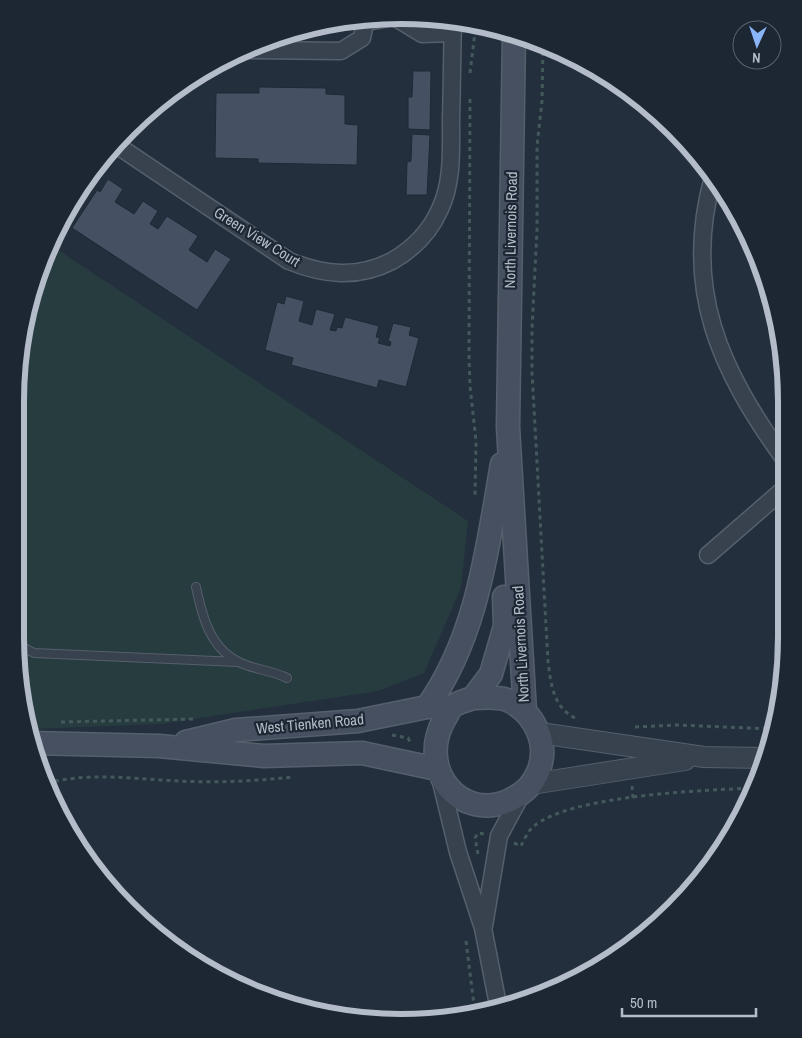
<svg xmlns="http://www.w3.org/2000/svg" width="802" height="1038" font-family="'Archivo Narrow',sans-serif">
  <style>
    .green { fill: #263c3f }
    .building { fill: #455162; stroke: #1f2835 }
    .lines { fill: none; stroke-linecap: round; stroke-linejoin: round }
    .service-casing { stroke: #565f6c; stroke-width: 10 }
    .minor-casing { stroke: #565f6c; stroke-width: 19 }
    .tertiary-casing { stroke: #565f6c; stroke-width: 22 }
    .secondary-casing { stroke: #565f6c; stroke-width: 25 }
    .path { stroke: #44595c; stroke-width: 3; stroke-dasharray: 4 4; stroke-linecap: butt }
    .service { stroke: #38414e; stroke-width: 8 }
    .minor { stroke: #38414e; stroke-width: 16 }
    .tertiary { stroke: #38414e; stroke-width: 20 }
    .secondary { stroke: #465061; stroke-width: 22 }
    .labels { text-anchor: middle; stroke-width: 4.5; stroke-linejoin: round; paint-order: stroke }
    .street-label { font-size: 15px; fill: #b4bcc9; stroke: #1d2633 }
    .rim { fill: none; stroke: #b4bcc9; stroke-width: 6 }
  </style>
  <rect width="100%" height="100%" fill="#242f3e"/>
  <path class="green" d="M52 246 468 521 461 588 424 673 378 691 161 724 31 729 27 727 15 637 16 376 35 277Z"/>
  <path class="building" d="M413 71H431L430 130 408 129V97H412Z
    M259 87 326 88V94L345 95V124L358 125 357 165 258 163V159L215 158 216 93H259Z
    M412 134 430 135 427 195H406L407 162 411 161Z
    M108 179 123 189 115 202 134 214 143 201 158 211 150 224 158 229 167 216 198 236 189 250 207 262 215 249 231 259 197 310 72 228 97 190 100 192Z
    M286 296 304 301 299 321 312 325 316 309 335 314 330 330 336 331 337 327 342 328 345 317 379 326 376 337 380 338 378 343 390 346 391 342 388 341 393 323 411 327 409 335 419 338 406 387 379 380 377 388 291 365 293 358 265 350 277 302 284 304Z"/>
  <g class="lines">
    <g class="service-casing">
      <path id="service" d="M196 587C202 616 210 648 239 662 254 670 272 670 287 678
        M16 644 34 653 238 662"/>
    </g>
    <g class="minor-casing">
      <path id="minor" d="M367 22 394 17 422 34 453 33
        M245 50 341 51 362 38 366 18
        M115 144 289 261C324 275 357 279 392 261 413 249 430 232 440 209 453 182 451 149 451 119 452 86 452 53 453 20
        M713 177C682 289 720 370 785 460
        M708 555 784 489
        M440 778 458 852 483 928 499 1010
        M484 926 499 836 521 795"/>
    </g>
    <g class="tertiary-casing">
      <path id="tertiary" d="M540 733 704 757 766 758
        M532 784 685 760"/>
    </g>
    <g class="secondary-casing">
      <path id="secondary" d="M514 33 508 427 525 712
        M473 698C483 698 497 696 507 700 534 711 550 744 538 772 532 786 524 793 510 800 460 823 417 769 444 720 447 716 449 710 452 707 456 703 467 700 473 698Z
        M473 698 491 674 505 626 504 597
        M427 707C478 635 487 548 502 464
        M186 742 236 730 358 721 427 707H441
        M31 743 159 746 264 756 362 753 437 769"/>
    </g>
    <path class="path" d="M543 44 542 101 537 146V230L532 329V372L548 662C551 684 553 707 575 718
      M470 73 476 24
      M470 99 469 356 470 386 476 441 475 495
      M61 722 193 719
      M635 727 677 725 774 729
      M392 735 408 738 411 744
      M47 783C90 772 134 779 178 781 216 783 255 781 293 777
      M632 786 633 798
      M514 843 521 846C524 840 528 831 533 827 569 795 706 790 756 788
      M478 854 475 838 478 833 484 834
      M466 941 475 1013"/>
    <use href="#service" class="service"/>
    <use href="#minor" class="minor"/>
    <use href="#tertiary" class="tertiary"/>
    <use href="#secondary" class="secondary"/>
  </g>
  <g class="labels">
    <g class="street-label">
      <text transform="translate(511 230) rotate(-89)" y="5">North Livernois Road</text>
      <text transform="translate(257 237) rotate(32)" y="5">Green View Court</text>
      <text transform="translate(521 644) rotate(-93)" y="5">North Livernois Road</text>
      <text transform="translate(310 724) rotate(-5)" y="5">West Tienken Road</text>
    </g>
  </g>
  <path d="M0 0H802V1038H0ZM401 24H401A377 377 0 0 1 778 401V637A377 377 0 0 1 401 1014H401A377 377 0 0 1 24 637V401A377 377 0 0 1 401 24Z" fill="#1d2633" fill-rule="evenodd"/>
  <path class="rim" d="M401 24H401A377 377 0 0 1 778 401V637A377 377 0 0 1 401 1014H401A377 377 0 0 1 24 637V401A377 377 0 0 1 401 24Z"/>
  <g transform="translate(757 45) rotate(183)"><circle r="24" fill="#1d2633" stroke="#59626f"/>
  <path d="M0-4L9 19L0 12L-9 19Z" fill="#8ab4f8"/>
  <text y="-8" font-size="14" font-weight="bold" text-anchor="middle" fill="#b4bcc9">N</text>
  </g>
  <path d="M622 1008v8h134v-8" fill="none" stroke="#b4bcc9" stroke-width="2.5"/>
  <text x="630" y="1008" font-size="15" fill="#b4bcc9" stroke="#1d2633" stroke-width="4" paint-order="stroke">50 m</text>
</svg>
